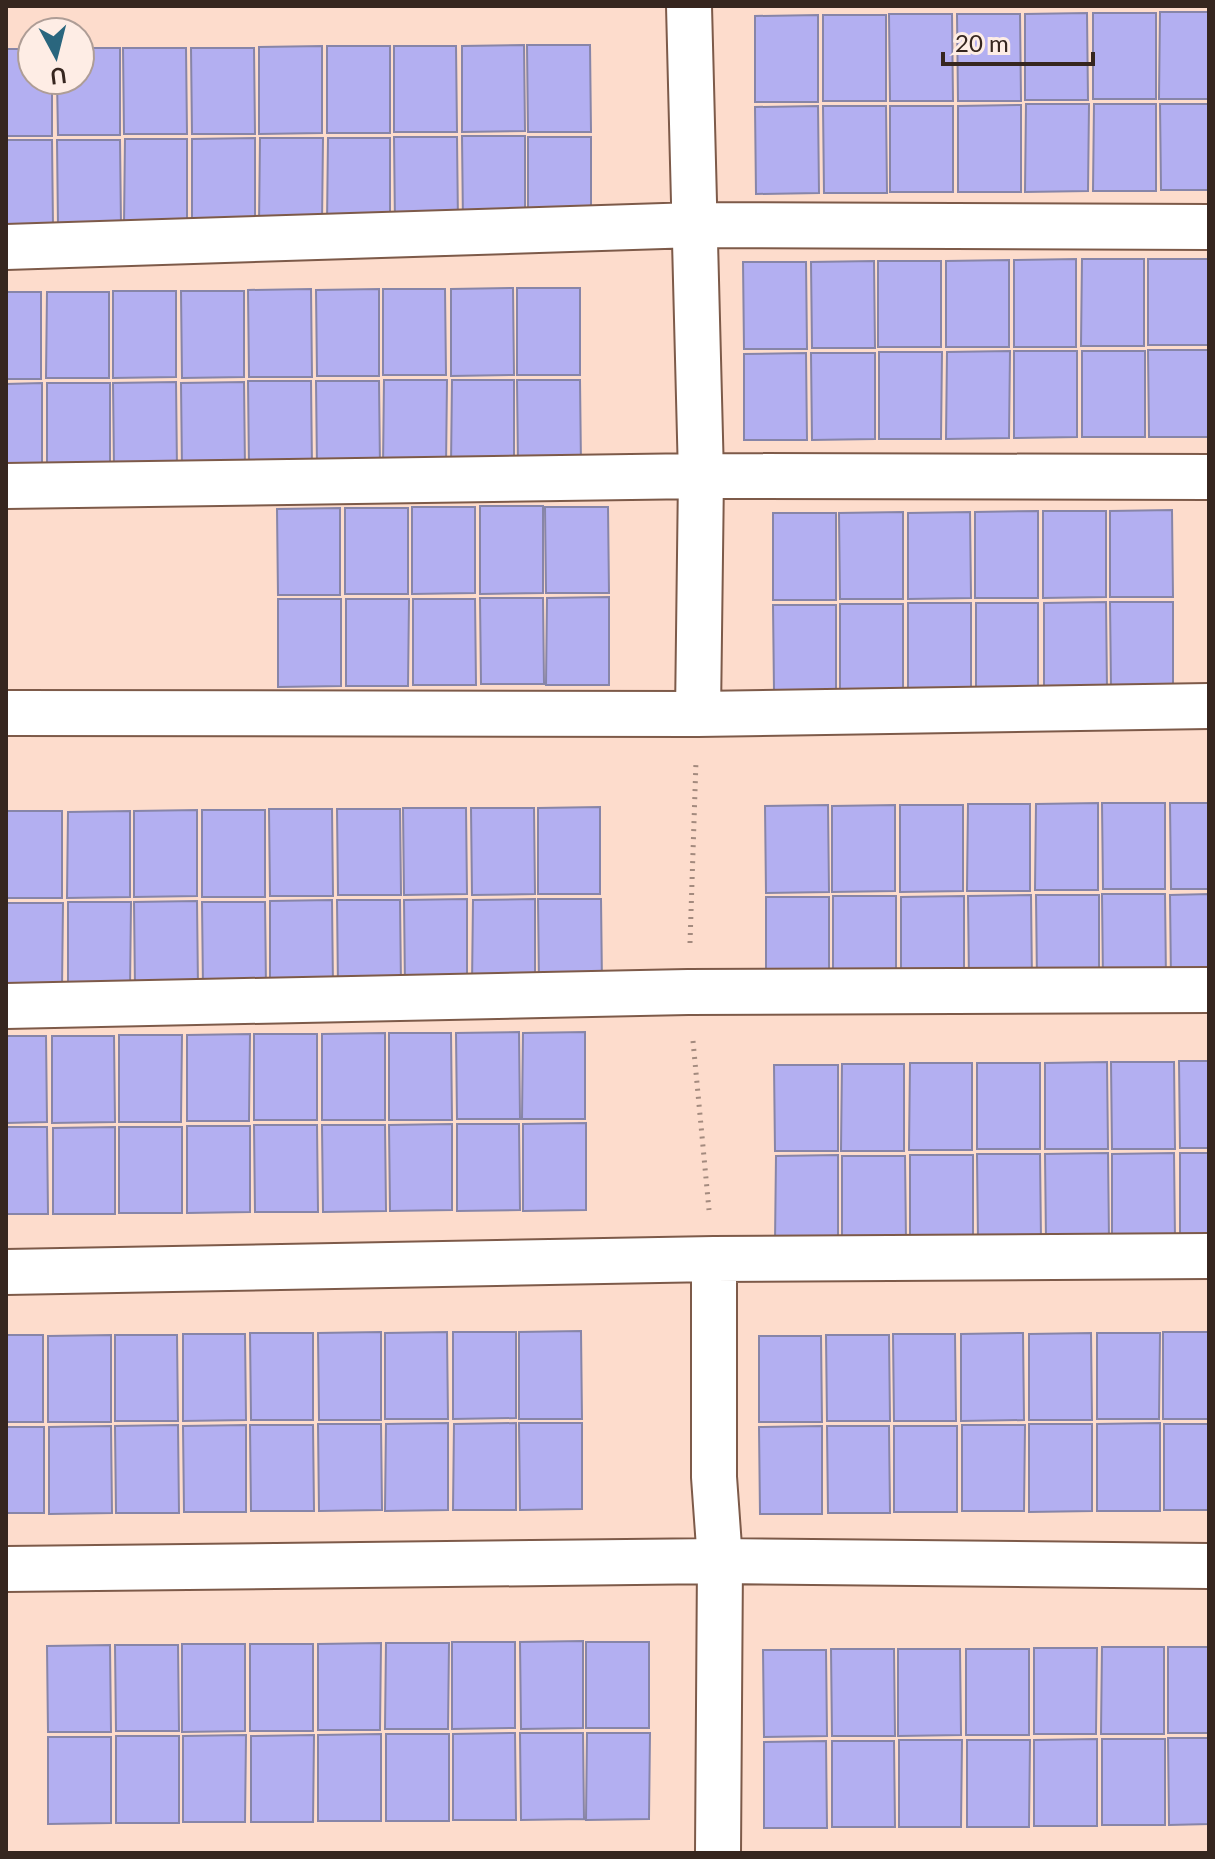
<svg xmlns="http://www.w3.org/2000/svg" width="1215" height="1859" font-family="Lato,sans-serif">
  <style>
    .building { fill: #b3aff1; stroke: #8785a8; stroke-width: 2 }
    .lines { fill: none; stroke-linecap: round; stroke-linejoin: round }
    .minor-casing { stroke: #7d5a49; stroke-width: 48 }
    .path { stroke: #a38a7e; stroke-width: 5; stroke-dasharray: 2 6; stroke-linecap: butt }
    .minor { stroke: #fff; stroke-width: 44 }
  </style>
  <rect width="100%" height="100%" fill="#fddccc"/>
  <path class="building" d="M1160 12H1209V99H1159Z
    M1087 13 1088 100H1025V14Z
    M1093 13H1156V99H1093Z
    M889 14H952L953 101H890Z
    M957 14H1020L1021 101H958Z
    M818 15V102H755V16Z
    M823 15H886V101H823Z
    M524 45 525 131 462 132V46Z
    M527 45H590L591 132H528Z
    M322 46V133L259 134V47Z
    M327 46H390V133H327Z
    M394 46H456L457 132H394Z
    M80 48H120V135H58L57 80H80Z
    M123 48H186L187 134H124Z
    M191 48H254L255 134H192Z
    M6 49H32V80H52V136H6Z
    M1026 104H1089L1088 191 1025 192Z
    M1094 104H1156V191H1093Z
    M1160 104H1209V190H1161Z
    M1021 105V192H958V106Z
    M818 106 819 193 756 194 755 107Z
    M823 106H886L887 193H824Z
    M890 106H953V192H890Z
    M462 136H525V223L463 224Z
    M394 137H457L458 224H395Z
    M528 137H591V223H528Z
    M255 138V226H192V139Z
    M260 138H323L322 224 259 225Z
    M328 138H390V224H327Z
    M125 139H187V226H124Z
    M6 140H52L53 227H6Z
    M57 140H120L121 226H58Z
    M1076 259V347H1014V260Z
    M1082 259H1144V346H1081Z
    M1148 259H1209V345H1148Z
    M1009 260V347H946V261Z
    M874 261 875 348H812L811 262Z
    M878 261H941V347H878Z
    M743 262H806L807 349H744Z
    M513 288 514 375 451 376V289Z
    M517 288H580V375H517Z
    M311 289 312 377H249L248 290Z
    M379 289V376H317L316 290Z
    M383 289H445L446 375H383Z
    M113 291H176V377L113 378Z
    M181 291H244V377L182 378Z
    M6 292H41V379H6Z
    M47 292H109V378H46Z
    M1148 350H1209V437H1149Z
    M1010 351 1009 438 946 439 947 352Z
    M1014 351H1077V437L1014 438Z
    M1082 351H1145V437H1082Z
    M879 352H942L941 439H879Z
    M806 353 807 440H744V354Z
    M811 353H875V439L812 440Z
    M384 380H447L446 467H383Z
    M452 380H514V466H451Z
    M517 380H580L581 466H518Z
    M248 381H311L312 467 249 468Z
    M316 381H379L380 467 317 468Z
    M176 382 177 469H114L113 383Z
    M244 382 245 468 182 469 181 383Z
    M42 383V470H6V384Z
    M47 383H110V470H47Z
    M480 506H543V593L480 594Z
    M412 507H475V593L412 594Z
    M545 507H608L609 593H546Z
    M340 508V595H278L277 509Z
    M345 508H408V594H345Z
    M1172 510 1173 597H1110V511Z
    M1038 511V598H975V512Z
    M1043 511H1106V597L1043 598Z
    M903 512V599H840L839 513Z
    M970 512 971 598 908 599V513Z
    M773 513H836V600H773Z
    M609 597V685H546L547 598Z
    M480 598H543L544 684H481Z
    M278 599H341V686L278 687Z
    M346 599H409L408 686H346Z
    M413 599H475L476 685H413Z
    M1106 602 1107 689H1044V603Z
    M1110 602H1173V688H1111Z
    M908 603H971V690L908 691Z
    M976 603H1038V689L976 690Z
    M840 604H903V690L840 691Z
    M773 605H836V691H774Z
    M1098 803V890H1035L1036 804Z
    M1102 803H1165V889H1103Z
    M1170 803H1209V889H1171Z
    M968 804H1030V891H967Z
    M828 805 829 892 766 893 765 806Z
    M895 805V891L832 892V806Z
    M900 805H963V891L900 892Z
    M600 807V894H538V808Z
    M403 808H466L467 894 404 895Z
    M471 808H534L535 894 472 895Z
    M269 809H332L333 896H270Z
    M337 809H400L401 895H338Z
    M197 810V896L134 897V811Z
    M202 810H265V897H202Z
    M6 811H62V898H6Z
    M130 811V897L67 898 68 812Z
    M1102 894H1165L1166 981H1103Z
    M1209 894V981H1171L1170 895Z
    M1031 895 1032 982H969L968 896Z
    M1036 895H1099V981L1037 982Z
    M833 896H896V983H833Z
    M964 896V983H901V897Z
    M766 897H829V983L766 984Z
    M467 899V986H405L404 900Z
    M535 899V986H472L473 900Z
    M538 899H601L602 985 539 986Z
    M332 900 333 987H270V901Z
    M337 900H400L401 986 338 987Z
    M197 901 198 988H135L134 902Z
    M68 902H131L130 989H68Z
    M202 902H265L266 988H203Z
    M6 903H63L62 989H6Z
    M519 1032 520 1119H457L456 1033Z
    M585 1032V1119H522L523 1033Z
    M385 1033V1120H322V1034Z
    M389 1033H451L452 1120H389Z
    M250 1034 249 1121H187V1035Z
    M254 1034H317V1120H254Z
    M119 1035H182L181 1122H119Z
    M6 1036H46L47 1122 6 1123Z
    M52 1036H114L115 1122 52 1123Z
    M1179 1061H1209V1148H1180Z
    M1107 1062 1108 1149H1045V1063Z
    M1111 1062H1174L1175 1149H1112Z
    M910 1063H972V1150H909Z
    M977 1063H1040V1149H977Z
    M842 1064H904V1151H841Z
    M774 1065H838V1151H775Z
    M586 1123V1210L523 1211V1124Z
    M452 1124V1210L390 1211 389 1125Z
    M457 1124H519L520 1210 457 1211Z
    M254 1125H317L318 1212H255Z
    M322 1125H385L386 1211 323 1212Z
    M187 1126H250V1212L187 1213Z
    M6 1127H47L48 1214H6Z
    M115 1127V1214H53V1128Z
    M119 1127H182V1213H119Z
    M1108 1153 1109 1240 1046 1241 1045 1154Z
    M1174 1153 1175 1239 1112 1240V1154Z
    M1180 1153H1209V1239H1180Z
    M977 1154H1040L1041 1241H978Z
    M838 1155V1243H775L776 1156Z
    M910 1155H973V1241H910Z
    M842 1156H905L906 1242H842Z
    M581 1331 582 1419H519V1332Z
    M381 1332V1420H319L318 1333Z
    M447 1332 448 1419H385V1333Z
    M453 1332H516V1418L453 1419Z
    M1163 1332H1209V1419H1163Z
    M250 1333H313V1420H251Z
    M1023 1333 1024 1420 961 1421V1334Z
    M1091 1333 1092 1420H1029V1334Z
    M1097 1333H1160L1159 1419H1097Z
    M183 1334H245L246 1420 183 1421Z
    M893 1334H955L956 1421H894Z
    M6 1335H43V1422H6Z
    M111 1335V1422H48V1336Z
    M115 1335H177L178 1421H115Z
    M826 1335H889L890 1421H827Z
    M759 1336H821L822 1422H759Z
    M448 1423V1510L385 1511 386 1424Z
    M516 1423V1510H453L454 1424Z
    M519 1423H582V1509L520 1510Z
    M1160 1423V1511H1097V1424Z
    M318 1424H381L382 1510 319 1511Z
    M1029 1424H1092V1511L1029 1512Z
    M1164 1424H1209V1510H1164Z
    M178 1425 179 1513H116L115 1426Z
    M246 1425V1512H184L183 1426Z
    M250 1425H313L314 1511H251Z
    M962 1425H1025L1024 1511H962Z
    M111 1426 112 1513 49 1514V1427Z
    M822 1426V1514H760L759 1427Z
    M827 1426H889L890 1513H828Z
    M894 1426H957V1512H894Z
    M6 1427H44V1513H6Z
    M583 1641V1728L521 1729 520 1642Z
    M452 1642H515V1728L452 1729Z
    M586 1642H649V1728H586Z
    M381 1643 380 1730H318V1644Z
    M386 1643H449L448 1729H385Z
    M182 1644H245V1731L182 1732Z
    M250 1644H313V1731H250Z
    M110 1645 111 1732H48L47 1646Z
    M115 1645H178L179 1731H116Z
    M1102 1647H1164V1734H1101Z
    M1168 1647H1209V1733H1168Z
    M1034 1648H1097L1096 1734H1034Z
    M831 1649H894L895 1736H832Z
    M898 1649H960L961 1735 898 1736Z
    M966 1649H1029V1735H966Z
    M763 1650H826L827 1736 764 1737Z
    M515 1733 516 1820H453V1734Z
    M520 1733H583L584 1819 521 1820Z
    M587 1733H650L649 1819 586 1820Z
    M381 1734V1821H318V1735Z
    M386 1734H449V1821H386Z
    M246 1735 245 1822H183V1736Z
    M314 1735 313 1822H251V1736Z
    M116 1736H179V1823H116Z
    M48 1737H111V1823L48 1824Z
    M1168 1738H1209V1824L1169 1825Z
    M1097 1739V1826H1034V1740Z
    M1102 1739H1165V1825H1102Z
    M899 1740H962L961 1827H899Z
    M967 1740H1030L1029 1827H967Z
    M826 1741 827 1828H764V1742Z
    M832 1741H894L895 1827H832Z"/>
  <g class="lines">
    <g class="minor-casing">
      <path id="minor" d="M689 6 701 476 698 714
        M6 247 695 225 1209 227
        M6 486 701 476 1209 477
        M6 713 698 714 1209 706
        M6 1006 688 992 1209 990
        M714 1259V1477L720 1561 718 1853
        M6 1272 714 1259 1209 1256
        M6 1569 720 1561 1209 1566"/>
    </g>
    <path class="path" d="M690 943 696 761
      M693 1041 709 1210"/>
    <use href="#minor" class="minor"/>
  </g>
  <rect width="1215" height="1859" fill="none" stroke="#36261f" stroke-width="16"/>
  <g transform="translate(56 56) rotate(173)"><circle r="38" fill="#feede5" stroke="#ae9d96" stroke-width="2"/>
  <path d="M0-6L14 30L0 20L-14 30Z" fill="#2a667e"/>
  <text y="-12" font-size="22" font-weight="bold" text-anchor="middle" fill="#36261f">U</text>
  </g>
  <path d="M943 52v12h150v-12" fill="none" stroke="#36261f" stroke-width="4"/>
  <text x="955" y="52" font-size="24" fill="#36261f" stroke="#feede5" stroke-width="6" paint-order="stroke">20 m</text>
</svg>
